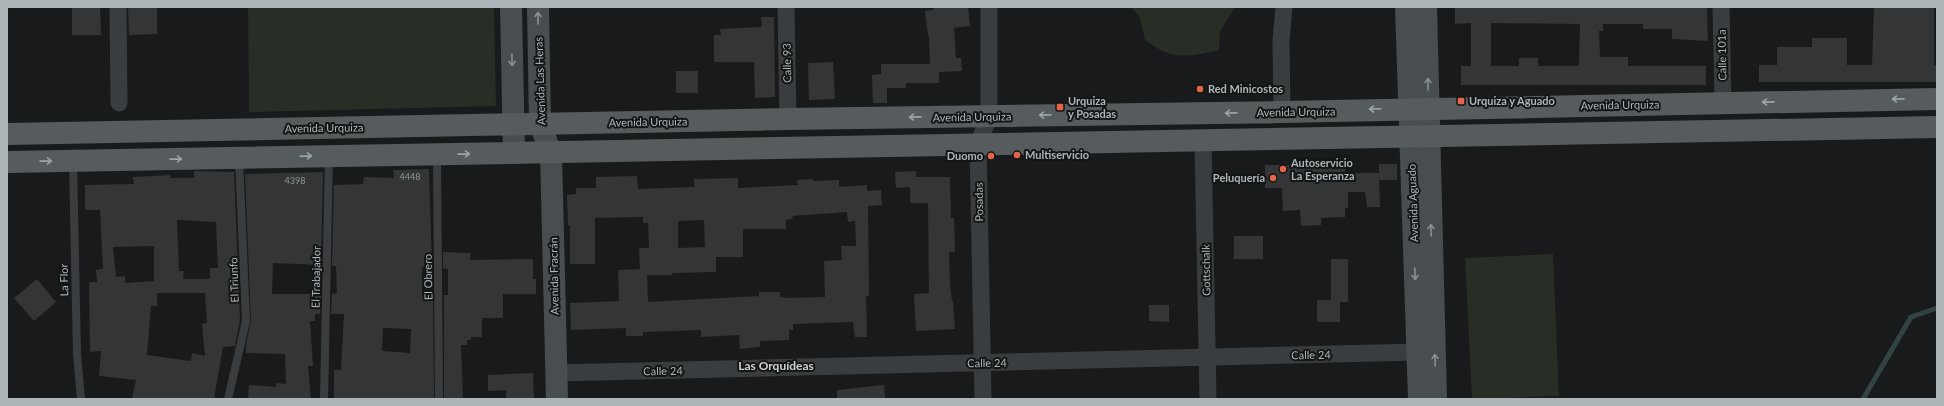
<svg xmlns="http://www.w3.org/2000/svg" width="1944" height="406" font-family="Lato,sans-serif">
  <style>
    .green { fill: #282d25 }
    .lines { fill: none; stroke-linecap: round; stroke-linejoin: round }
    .stream { stroke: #324343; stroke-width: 5 }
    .building { fill: #343537; fill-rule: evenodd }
    .lane { stroke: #3a3d3f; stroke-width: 8 }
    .street { stroke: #3a3d3f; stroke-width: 17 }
    .secondary { stroke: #484d4f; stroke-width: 22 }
    .primary { stroke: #565c5e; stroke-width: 22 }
    .oneway { stroke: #899194 }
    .oneway2 { stroke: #9ba4a7 }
    .poi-dot { fill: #e66546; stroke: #141516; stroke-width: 1.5 }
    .labels { text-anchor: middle; stroke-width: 4; stroke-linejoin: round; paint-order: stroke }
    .number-label { font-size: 9px; fill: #8e9698 }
    .street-label { font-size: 11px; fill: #acb6b9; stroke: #141516 }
    .poi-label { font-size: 11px; font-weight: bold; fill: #acb6b9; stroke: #141516; text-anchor: start }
    .neighbourhood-label { font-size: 12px; font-weight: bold; fill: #cdd3d6; stroke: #141516 }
  </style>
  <rect width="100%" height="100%" fill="#191a1b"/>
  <path class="green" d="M248 7H494L496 106 249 112Z
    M1131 7H1235L1220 32 1219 50C1187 57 1172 61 1145 40L1140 18Z
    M1553 254 1559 396 1472 399 1465 258Z"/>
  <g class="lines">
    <path class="stream" d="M1863 399 1911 317 1937 308"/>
  </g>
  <path class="building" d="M72 7H100L101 35H72Z
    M128 7H157V34L129 35Z
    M933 7H968L970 26 954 28 956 58H961L962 71 939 72V83H906V88H887V103H873L872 75 881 74V64H930L929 36H928L925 11 933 10Z
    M1455 7H1707L1708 41 1672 39V29H1643V24H1603V31H1599L1600 57H1628V66H1706V85H1461V66H1471V23L1455 24ZM1491 23 1580 24 1579 66H1538V58H1519V66H1491Z
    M1874 7H1934V65H1937V82H1759V65H1777V47H1812V38H1847V65H1872Z
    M761 17H774L775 97 755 98 754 62H714V35H721L720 29 762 27Z
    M833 62 835 99 809 100 808 63Z
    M676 71H698V93H676Z
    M1379 164H1397V180H1379Z
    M1265 165H1292V168L1345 167V173H1379L1380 207H1367L1365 192H1348V208H1345V217L1321 218V225L1301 226 1300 210 1283 211 1282 188H1265Z
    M429 169 432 268 422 267V296H433L434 399H334V370H341L344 314H331L332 294 337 293 336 266H332L334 185 363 184 364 177 394 178 393 170ZM383 328 411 329 410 353 382 351Z
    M194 171 234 172 240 320 235 346 223 347 214 399H132L136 380 99 376 101 351 90 352 89 282H97L96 270 103 269 100 210H85V185L134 184 133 177 170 175V178H194ZM177 220 216 222 218 268H210V279H183L184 271H179ZM154 246V281L125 283V276L116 277 113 247ZM157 293H205L207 323 202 324 205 356 192 353 191 361 147 355 151 306H157Z
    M916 171V177H950L951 218H954L955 252H949L950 283 952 301H953L955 329 916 331 914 294 929 293 928 203H910V187L896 188 895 172Z
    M323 172 321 265 273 263 272 294H321L320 314H315V321H310L313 366H308L311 399H248L249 385 276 387V383L286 384 285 354 246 353V345L251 321 245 174Z
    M637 176 638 189 694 187V179L738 178V188L798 185 797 180 813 179V181L839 180V187L867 185V191L881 190 882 205 868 206 869 296H866L867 337H855L853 322 793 324V330H789V340L760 341V347L740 349 739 335 701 337V330L643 332V336H626V328L571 330 570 303 619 301 618 270 640 269 639 248H649L648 223H643V217L595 218V264H570V225H568L567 195 576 194V188H596V177ZM847 212 848 222 855 221 856 246H841L842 260 824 261 825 297 789 298 780 297V292H759V296L648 302 647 275H672V273L716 272V257H743V229H786V220L793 219 792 216ZM704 220 705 247 678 248V221Z
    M1234 236H1263V259H1234Z
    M443 252 471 253 470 260 533 259V279H536V294H503V318H482V337H471V340H467V345H461L463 399H444V295H448V269L443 268Z
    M1331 259H1348V302H1340V322H1317V300H1331Z
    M37 279 56 302 34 321 14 298Z
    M1149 305H1169V322L1149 321Z
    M533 373 534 399H506V390L488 391V375Z
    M884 385 885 399H837V390Z"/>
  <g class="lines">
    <path class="lane" d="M437 155 439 399
      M73 162 77 354 81 399
      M228 399 246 321 239 158
      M324 399 329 156"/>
    <path class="street" d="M118 7 119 103
      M786 7 788 119
      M1721 7 1723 103
      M1282 112 1281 41 1284 7
      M1203 141 1208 399
      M556 373 1418 352
      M983 399 978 144 989 117V7"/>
    <path class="secondary" d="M511 7 514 153
      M538 7 540 124 551 153 557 399
      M1406 7 1419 399
      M1426 7 1436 399"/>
    <path class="primary" d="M7 134 788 119 1282 112 1937 99
      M7 162 1937 127"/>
  </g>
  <defs><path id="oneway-shaft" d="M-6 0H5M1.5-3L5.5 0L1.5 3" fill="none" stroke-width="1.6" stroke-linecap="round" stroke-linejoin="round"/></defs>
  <g class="oneway">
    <use href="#oneway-shaft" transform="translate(538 18) rotate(-91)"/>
    <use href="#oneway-shaft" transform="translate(512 60) rotate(89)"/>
    <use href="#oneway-shaft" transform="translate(1428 84) rotate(-92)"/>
    <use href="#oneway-shaft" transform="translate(1431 230) rotate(-92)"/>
    <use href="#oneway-shaft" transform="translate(1415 274) rotate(88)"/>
    <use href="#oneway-shaft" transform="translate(1435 360) rotate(-92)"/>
  </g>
  <g class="oneway2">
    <use href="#oneway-shaft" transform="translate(1898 99) rotate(179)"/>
    <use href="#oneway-shaft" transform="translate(1768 102) rotate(179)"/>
    <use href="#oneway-shaft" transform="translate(1375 109) rotate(178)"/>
    <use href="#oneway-shaft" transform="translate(1231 113) rotate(179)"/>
    <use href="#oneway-shaft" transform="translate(1045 115) rotate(179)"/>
    <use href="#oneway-shaft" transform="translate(915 117) rotate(179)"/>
    <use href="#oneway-shaft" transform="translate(464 154) rotate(-1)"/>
    <use href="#oneway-shaft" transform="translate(306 156) rotate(-2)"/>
    <use href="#oneway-shaft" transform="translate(176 159) rotate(-1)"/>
    <use href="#oneway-shaft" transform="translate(46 161) rotate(-1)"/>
  </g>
  <g class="poi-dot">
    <circle cx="1200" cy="89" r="4"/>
    <rect x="1457" y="97" width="8" height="8" rx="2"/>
    <rect x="1056" y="103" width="8" height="8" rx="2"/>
    <circle cx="1017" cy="155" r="4"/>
    <circle cx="991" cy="156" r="4"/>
    <circle cx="1283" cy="169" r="4"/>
    <circle cx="1273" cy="178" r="4"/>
  </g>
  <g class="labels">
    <g class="number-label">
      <text x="410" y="180">4448</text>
      <text x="295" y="184">4398</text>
    </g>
    <g class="street-label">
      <text transform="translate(1722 55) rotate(-91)" y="4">Calle 101a</text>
      <text transform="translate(787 63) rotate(-91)" y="4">Calle 93</text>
      <text transform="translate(540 81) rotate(-92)" y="4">Avenida Las Heras</text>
      <text transform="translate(1620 105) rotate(-1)" y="4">Avenida Urquiza</text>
      <text transform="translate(1296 112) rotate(-1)" y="4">Avenida Urquiza</text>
      <text transform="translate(972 117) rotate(-1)" y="4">Avenida Urquiza</text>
      <text transform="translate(648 122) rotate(-1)" y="4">Avenida Urquiza</text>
      <text transform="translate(324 128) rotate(-1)" y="4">Avenida Urquiza</text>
      <text transform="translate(979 202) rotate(-91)" y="4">Posadas</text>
      <text transform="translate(1413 203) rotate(-92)" y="4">Avenida Aguado</text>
      <text transform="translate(1206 270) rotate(-91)" y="4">Gottschalk</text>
      <text transform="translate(554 276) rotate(-91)" y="4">Avenida Fracrán</text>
      <text transform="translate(316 277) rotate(-89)" y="4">El Trabajador</text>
      <text transform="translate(428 277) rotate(-91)" y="4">El Obrero</text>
      <text transform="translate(64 280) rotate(-91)" y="4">La Flor</text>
      <text transform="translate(234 280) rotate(-92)" y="4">El Triunfo</text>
      <text transform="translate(1311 355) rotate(-1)" y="4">Calle 24</text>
      <text transform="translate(987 363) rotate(-1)" y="4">Calle 24</text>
      <text transform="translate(663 371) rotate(-1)" y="4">Calle 24</text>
    </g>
    <g class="poi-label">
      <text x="1208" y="93">Red Minicostos</text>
      <text x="1068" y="105">Urquiza<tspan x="1068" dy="13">y Posadas</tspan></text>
      <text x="1469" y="105">Urquiza y Aguado</text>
      <text x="1025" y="159">Multiservicio</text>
      <text x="983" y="160" text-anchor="end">Duomo</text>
      <text x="1291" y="167">Autoservicio<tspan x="1291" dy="13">La Esperanza</tspan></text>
      <text x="1265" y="182" text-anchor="end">Peluquería</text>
    </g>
    <g class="neighbourhood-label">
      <text x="776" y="370">Las Orquídeas</text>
    </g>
  </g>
  <rect width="1944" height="406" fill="none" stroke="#acb6b9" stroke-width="16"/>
</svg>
